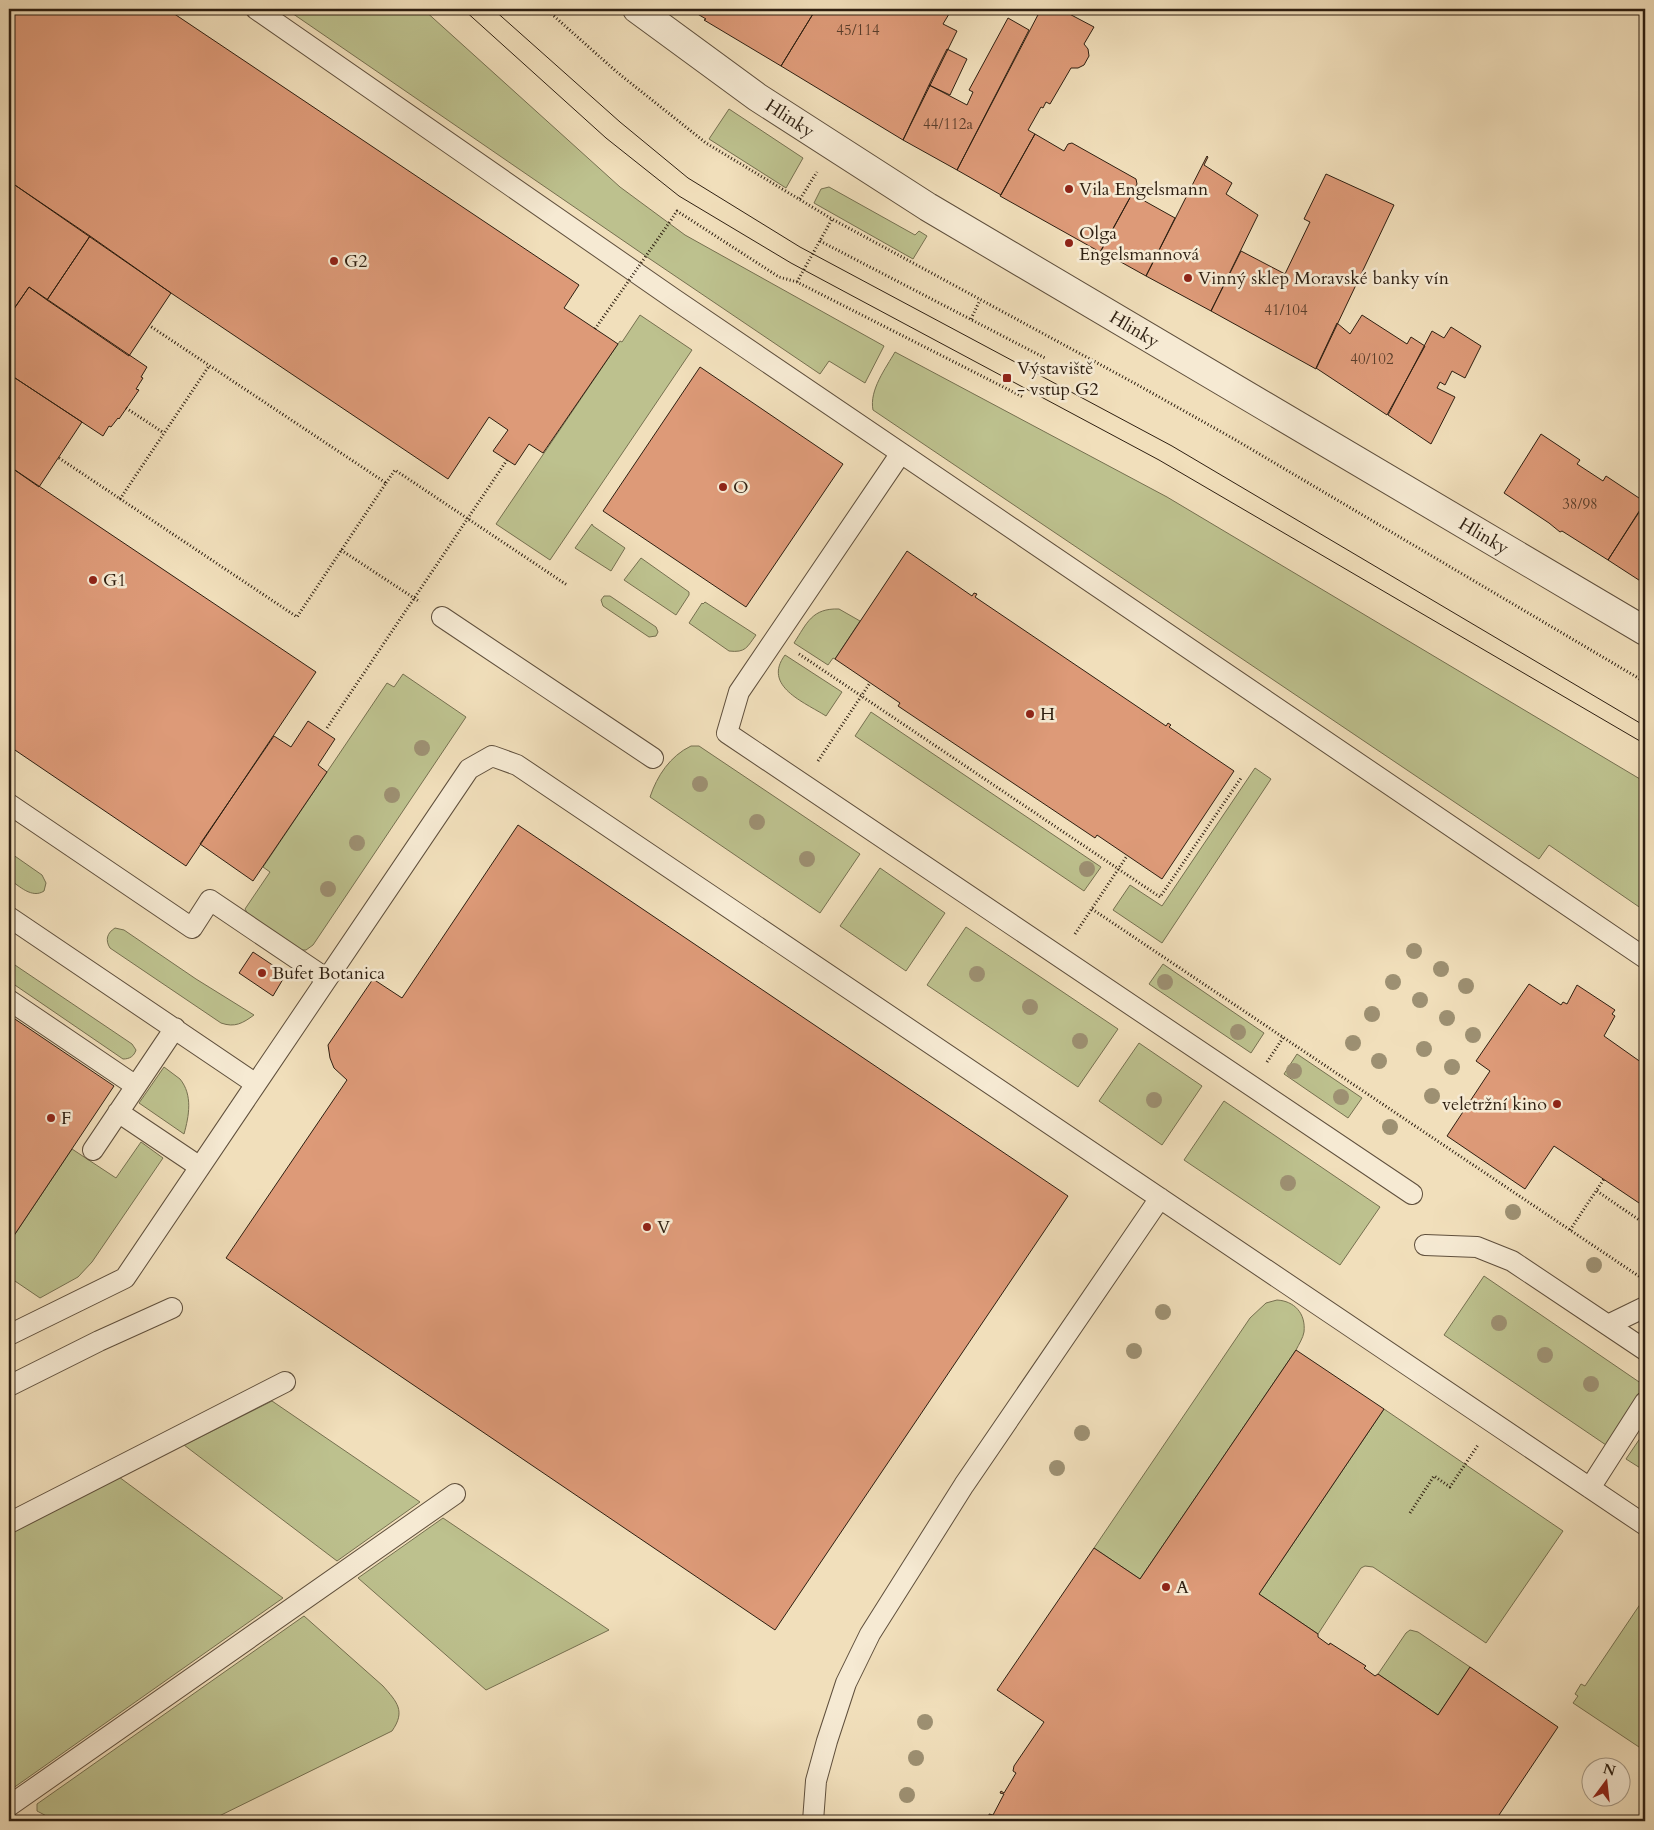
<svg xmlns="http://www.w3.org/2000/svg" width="1654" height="1830" font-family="Cardo,serif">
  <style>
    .green { fill: #bdc18e; stroke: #767050 }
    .building { fill: #dd9a78; stroke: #2e1f11 }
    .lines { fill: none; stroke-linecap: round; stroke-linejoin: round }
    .service-casing { stroke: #5f4f3c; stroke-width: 22 }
    .tertiary-casing { stroke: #5f4f3c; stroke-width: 30 }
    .path { stroke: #2e1f11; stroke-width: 3; stroke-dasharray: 1 2.5; stroke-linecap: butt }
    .service { stroke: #f6ead3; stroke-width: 20 }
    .tertiary { stroke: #f6ead3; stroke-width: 28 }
    .tram { stroke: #2e1f11; stroke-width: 1 }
    .path-bridge { stroke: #2e1f11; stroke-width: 3; stroke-dasharray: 1 2.5; stroke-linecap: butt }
    .tree { fill: #9d9072 }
    .poi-dot { fill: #8f2418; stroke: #f6ead3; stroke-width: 2 }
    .labels { text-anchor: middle; stroke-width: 5; stroke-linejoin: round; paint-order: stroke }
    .number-label { font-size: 15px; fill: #5a3e2b }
    .street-label { font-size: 18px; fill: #2e1f11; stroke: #f6ead3 }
    .poi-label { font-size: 18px; fill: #2e1f11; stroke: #f6ead3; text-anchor: start }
  </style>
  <rect width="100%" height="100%" fill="#f1dfbb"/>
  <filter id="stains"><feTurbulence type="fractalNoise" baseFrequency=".004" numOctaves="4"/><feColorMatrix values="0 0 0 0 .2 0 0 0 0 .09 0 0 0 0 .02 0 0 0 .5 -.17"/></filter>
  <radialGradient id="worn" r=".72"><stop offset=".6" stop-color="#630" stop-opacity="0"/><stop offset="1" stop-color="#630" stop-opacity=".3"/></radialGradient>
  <path class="green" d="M286 9H423L620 187 685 235 884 346 865 383 829 361 820 374 650 259Z
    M729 109 803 158 786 188 709 139Z
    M829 187 915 235 919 231 927 236 913 259 814 203 821 189Z
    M640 315 692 350 550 560 496 524 620 341 622 342Z
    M895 352 1167 497 1645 782V911L1549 845 1539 859 873 410C869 390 886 368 895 352Z
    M592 524 593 526 625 548 611 571 575 548Z
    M641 558 689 592V595L676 615 624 580Z
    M604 596H610L656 627 658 632 656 636 649 637 603 606 601 600Z
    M705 602 756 635C747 647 746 653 729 651L689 623 702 603 703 604Z
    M839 609 860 621 835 659 833 658 828 665 794 643C807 623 812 608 839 609Z
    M785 655 842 692 826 716C804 702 762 686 785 655Z
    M403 674 466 717 313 945 306 950H301L249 916 245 909 270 872 263 867 387 683 394 687Z
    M871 712 1101 867 1084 891 855 736Z
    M691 746H699L860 854 820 913 650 797C657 776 670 756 691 746Z
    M1255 768 1271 779 1162 943 1113 910 1130 885 1162 906Z
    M9 852 42 875 46 883 44 891C32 899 19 886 9 879Z
    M880 868 945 913 906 971 840 926Z
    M966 927 1118 1029 1078 1087 927 985Z
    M115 928 124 930 196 979 254 1015C243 1023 235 1028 221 1023L110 948C105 940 107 933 115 928Z
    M9 961 132 1044 136 1050C134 1056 130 1059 123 1059L9 981Z
    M1163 964 1264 1033 1251 1053 1149 984Z
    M1139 1043 1202 1086 1162 1145 1099 1101Z
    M1297 1054 1362 1098 1348 1118 1284 1074Z
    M164 1067C169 1071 175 1075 180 1079 193 1095 189 1116 184 1134L139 1103Z
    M1224 1101 1380 1207 1340 1265 1184 1160Z
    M141 1142 163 1158 92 1262 78 1277 40 1298 9 1277V1243L72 1149 116 1178Z
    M1484 1276 1645 1386 1606 1445 1444 1335Z
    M1277 1300C1294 1301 1306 1313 1304 1332 1303 1338 1299 1344 1296 1350L1140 1579 1094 1548 1250 1318 1266 1303Z
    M272 1401 420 1502 337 1561 184 1445Z
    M1384 1409 1563 1531 1486 1643 1373 1567 1365 1566 1361 1568 1318 1634 1259 1594Z
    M1645 1431V1471L1626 1459Z
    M119 1477 283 1598 9 1791V1533Z
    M443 1518 609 1630 486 1690 358 1578Z
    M1645 1597V1751L1573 1703 1578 1696 1575 1694 1581 1684 1585 1686Z
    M304 1616 383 1686C397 1702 406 1711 392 1731L209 1821H56L37 1811V1804Z
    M1410 1630 1418 1632 1470 1667 1438 1715 1378 1674 1406 1633Z"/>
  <path class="building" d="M10 9H167L579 285 564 308 618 344 543 453 529 444 515 465 507 460 493 451 508 430 489 417 448 479 171 293 9 181Z
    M689 9H816L781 66 704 20 706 19Z
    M816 9H937L947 12 949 14 943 24 957 31 903 140 781 66Z
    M1041 9H1060L1094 27 1084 44 1088 49 1089 56 1084 65 1078 68H1071L1050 104 1046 102 1043 108 1041 107 1028 130 1035 134 1001 195 957 170Z
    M1008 18 1029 30 957 170 903 140 929 85 967 105 973 92 969 90Z
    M947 49 967 59 950 95 929 85Z
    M1035 134 1064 151 1068 144 1072 143 1136 179 1137 184 1132 194 1100 252 1000 196Z
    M1207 156 1208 157 1204 165 1232 183 1226 194 1258 215 1211 311 1146 276Z
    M1326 174 1394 205 1316 369 1211 311 1241 251 1285 274 1310 222 1304 219Z
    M9 181 90 236 47 300 29 287 9 316Z
    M1132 194 1175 218 1146 276 1101 251Z
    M90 236 171 293 129 356 47 300Z
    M29 287 147 367 141 377 143 378 136 389 139 390 119 419 118 418 111 427 109 426 103 436 9 374V316Z
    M1362 315 1407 344 1411 337 1425 346 1387 415 1316 368 1337 323 1350 334Z
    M1451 327 1481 346 1465 378 1452 371 1445 385 1440 382 1437 388 1455 397 1431 444 1388 415 1432 331 1444 338Z
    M700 367 843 464 746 607 603 511Z
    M9 374 82 422 39 487 9 466Z
    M1541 434 1580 460 1577 464 1603 481 1606 476 1645 502 1608 560 1562 531 1560 532 1549 523 1504 493Z
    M9 466 316 672 186 866 9 746Z
    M1645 503V584L1608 560Z
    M907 551 972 596 974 593 977 594 975 597 1166 726 1168 723 1171 725 1169 727 1234 771 1162 879 1097 835 1095 838 898 706 900 703 835 659Z
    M308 721 335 739 318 765 327 772 253 881 200 844 274 736 291 747Z
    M518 825 1068 1196 775 1630 226 1258 347 1080 334 1068 330 1058 328 1045 373 979 402 998Z
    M253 952 286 974 273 996 239 973Z
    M1529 984 1561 1005 1563 1002 1567 1004 1577 985 1615 1010 1612 1014 1615 1016 1604 1036 1645 1065V1207L1554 1146 1525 1189 1447 1136 1490 1071 1476 1061Z
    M9 1015 114 1086 9 1243Z
    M1296 1350 1384 1409 1259 1594 1318 1634V1637L1329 1645 1330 1643 1366 1666 1364 1668 1375 1676 1378 1674 1438 1715 1470 1667 1558 1727 1497 1818 1502 1821H991L992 1817 989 1815V1814L993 1815 1004 1794 1000 1793 1001 1791 1004 1793 1016 1773 1013 1771 1014 1766 1044 1722 997 1690 1094 1548 1140 1579Z"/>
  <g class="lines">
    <g class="service-casing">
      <path id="service" d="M256 9 674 299 1645 958
        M901 453 739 692 727 733 1412 1194
        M442 617 653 758
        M9 804 192 928 210 900 327 979
        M9 917 256 1084 125 1278 9 1335
        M9 1000 136 1086
        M256 1084 469 769 492 756 517 765 1645 1525
        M118 1112 200 1167
        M93 1150 175 1028
        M1425 1245 1477 1247 1512 1261 1645 1350
        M1608 1325 1645 1307
        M9 1386 99 1341 172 1308
        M1590 1488 1645 1402
        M9 1523 285 1382
        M9 1806 455 1494
        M813 1821 816 1781 827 1741 846 1683 870 1634 964 1485 1160 1198"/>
    </g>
    <g class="tertiary-casing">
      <g id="tertiary">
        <path id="s1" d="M637 9 757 97 928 207 1645 631"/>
      </g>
    </g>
    <path class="path" d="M546 9 618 73 706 143 832 219 1136 384 1234 439 1645 682
      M800 199 817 172
      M669 223 677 211 779 277 797 282 1023 397
      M820 241 1045 358
      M797 282 832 219
      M971 319 980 300
      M126 408 164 433
      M59 458 297 617 386 483 150 326
      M386 483 395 470 567 585
      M120 499 209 366
      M341 550 420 602
      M799 654 1160 897 1241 778
      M327 728 507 460
      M818 761 870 683
      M1092 909 1643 1279
      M1075 934 1127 856
      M1267 1062 1283 1038
      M1597 1191 1645 1224
      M1570 1230 1604 1179
      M1410 1513 1434 1476 1450 1487 1478 1445"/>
    <use href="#service" class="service"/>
    <use href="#tertiary" class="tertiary"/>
    <path class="tram" d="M463 9 606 138 679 196 791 263 1159 460 1645 744
      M493 9 620 122 688 178 800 247 1172 446 1645 726"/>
    <path class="path-bridge" d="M595 329 669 223"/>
  </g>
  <g class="tree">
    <circle cx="422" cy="748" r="8"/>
    <circle cx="700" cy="784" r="8"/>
    <circle cx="392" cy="795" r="8"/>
    <circle cx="757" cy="822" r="8"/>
    <circle cx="357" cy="843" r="8"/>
    <circle cx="807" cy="859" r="8"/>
    <circle cx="1087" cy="869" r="8"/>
    <circle cx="328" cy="889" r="8"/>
    <circle cx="1414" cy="951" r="8"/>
    <circle cx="1441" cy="969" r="8"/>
    <circle cx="977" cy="974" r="8"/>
    <circle cx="1165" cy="982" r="8"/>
    <circle cx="1393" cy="982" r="8"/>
    <circle cx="1466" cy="986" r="8"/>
    <circle cx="1420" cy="1000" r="8"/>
    <circle cx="1030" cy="1007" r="8"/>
    <circle cx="1372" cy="1014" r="8"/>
    <circle cx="1447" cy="1018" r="8"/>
    <circle cx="1238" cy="1032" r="8"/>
    <circle cx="1473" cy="1035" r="8"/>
    <circle cx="1080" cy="1041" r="8"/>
    <circle cx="1353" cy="1043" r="8"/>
    <circle cx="1424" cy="1049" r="8"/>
    <circle cx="1379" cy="1061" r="8"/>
    <circle cx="1452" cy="1067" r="8"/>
    <circle cx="1294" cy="1071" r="8"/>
    <circle cx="1432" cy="1096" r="8"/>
    <circle cx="1341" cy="1097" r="8"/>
    <circle cx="1154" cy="1100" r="8"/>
    <circle cx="1390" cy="1127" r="8"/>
    <circle cx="1288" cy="1183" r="8"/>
    <circle cx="1513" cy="1212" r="8"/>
    <circle cx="1594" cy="1265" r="8"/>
    <circle cx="1163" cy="1312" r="8"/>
    <circle cx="1499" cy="1323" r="8"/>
    <circle cx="1134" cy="1351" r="8"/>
    <circle cx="1545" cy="1355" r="8"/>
    <circle cx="1591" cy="1384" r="8"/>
    <circle cx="1082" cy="1433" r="8"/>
    <circle cx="1057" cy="1468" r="8"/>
    <circle cx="925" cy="1722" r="8"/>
    <circle cx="916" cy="1758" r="8"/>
    <circle cx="907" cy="1795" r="8"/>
  </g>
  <g class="poi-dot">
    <circle cx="1069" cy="189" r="5"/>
    <circle cx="1069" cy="243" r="5"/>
    <circle cx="334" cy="261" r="5"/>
    <circle cx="1188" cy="278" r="5"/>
    <rect x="1002" y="373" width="10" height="10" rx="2.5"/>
    <circle cx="723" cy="487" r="5"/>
    <circle cx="93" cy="580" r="5"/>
    <circle cx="1030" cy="714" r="5"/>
    <circle cx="262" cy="973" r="5"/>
    <circle cx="1557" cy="1104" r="5"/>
    <circle cx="51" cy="1118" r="5"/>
    <circle cx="647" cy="1227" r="5"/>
    <circle cx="1166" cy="1587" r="5"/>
  </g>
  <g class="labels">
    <g class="number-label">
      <text x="858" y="35">45/114</text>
      <text x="948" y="129">44/112a</text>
      <text x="1286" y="315">41/104</text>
      <text x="1372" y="364">40/102</text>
      <text x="1580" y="509">38/98</text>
    </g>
    <g class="street-label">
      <text dy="6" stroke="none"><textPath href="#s1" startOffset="188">Hlinky</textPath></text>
      <text dy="6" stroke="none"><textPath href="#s1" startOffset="592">Hlinky</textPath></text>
      <text dy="6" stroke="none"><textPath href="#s1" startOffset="998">Hlinky</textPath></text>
    </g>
    <g class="poi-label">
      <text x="1079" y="195">Vila Engelsmann</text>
      <text x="1079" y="239">Olga<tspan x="1079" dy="21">Engelsmannová</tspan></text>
      <text x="344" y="267">G2</text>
      <text x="1198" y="284">Vinný sklep Moravské banky vín</text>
      <text x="1017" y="374">Výstaviště<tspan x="1017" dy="21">- vstup G2</tspan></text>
      <text x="733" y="493">O</text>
      <text x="103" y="586">G1</text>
      <text x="1040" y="720">H</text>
      <text x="272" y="979">Bufet Botanica</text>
      <text x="1547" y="1110" text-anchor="end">veletržní kino</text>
      <text x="61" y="1124">F</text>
      <text x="657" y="1233">V</text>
      <text x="1176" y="1593">A</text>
    </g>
  </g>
  <rect width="1654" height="1830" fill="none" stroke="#f1dfbb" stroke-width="30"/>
  <rect x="10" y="10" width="1634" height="1810" fill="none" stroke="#2e1f11" stroke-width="2.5"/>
  <rect x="15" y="15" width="1624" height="1800" fill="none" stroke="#2e1f11"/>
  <g transform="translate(1606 1782) rotate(15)"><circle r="24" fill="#f6ead3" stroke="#a69985"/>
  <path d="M0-4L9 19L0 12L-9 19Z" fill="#8f2418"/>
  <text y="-8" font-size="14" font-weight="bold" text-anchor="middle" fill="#2e1f11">N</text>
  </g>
  <rect width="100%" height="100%" filter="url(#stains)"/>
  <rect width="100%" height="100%" fill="url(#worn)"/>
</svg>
